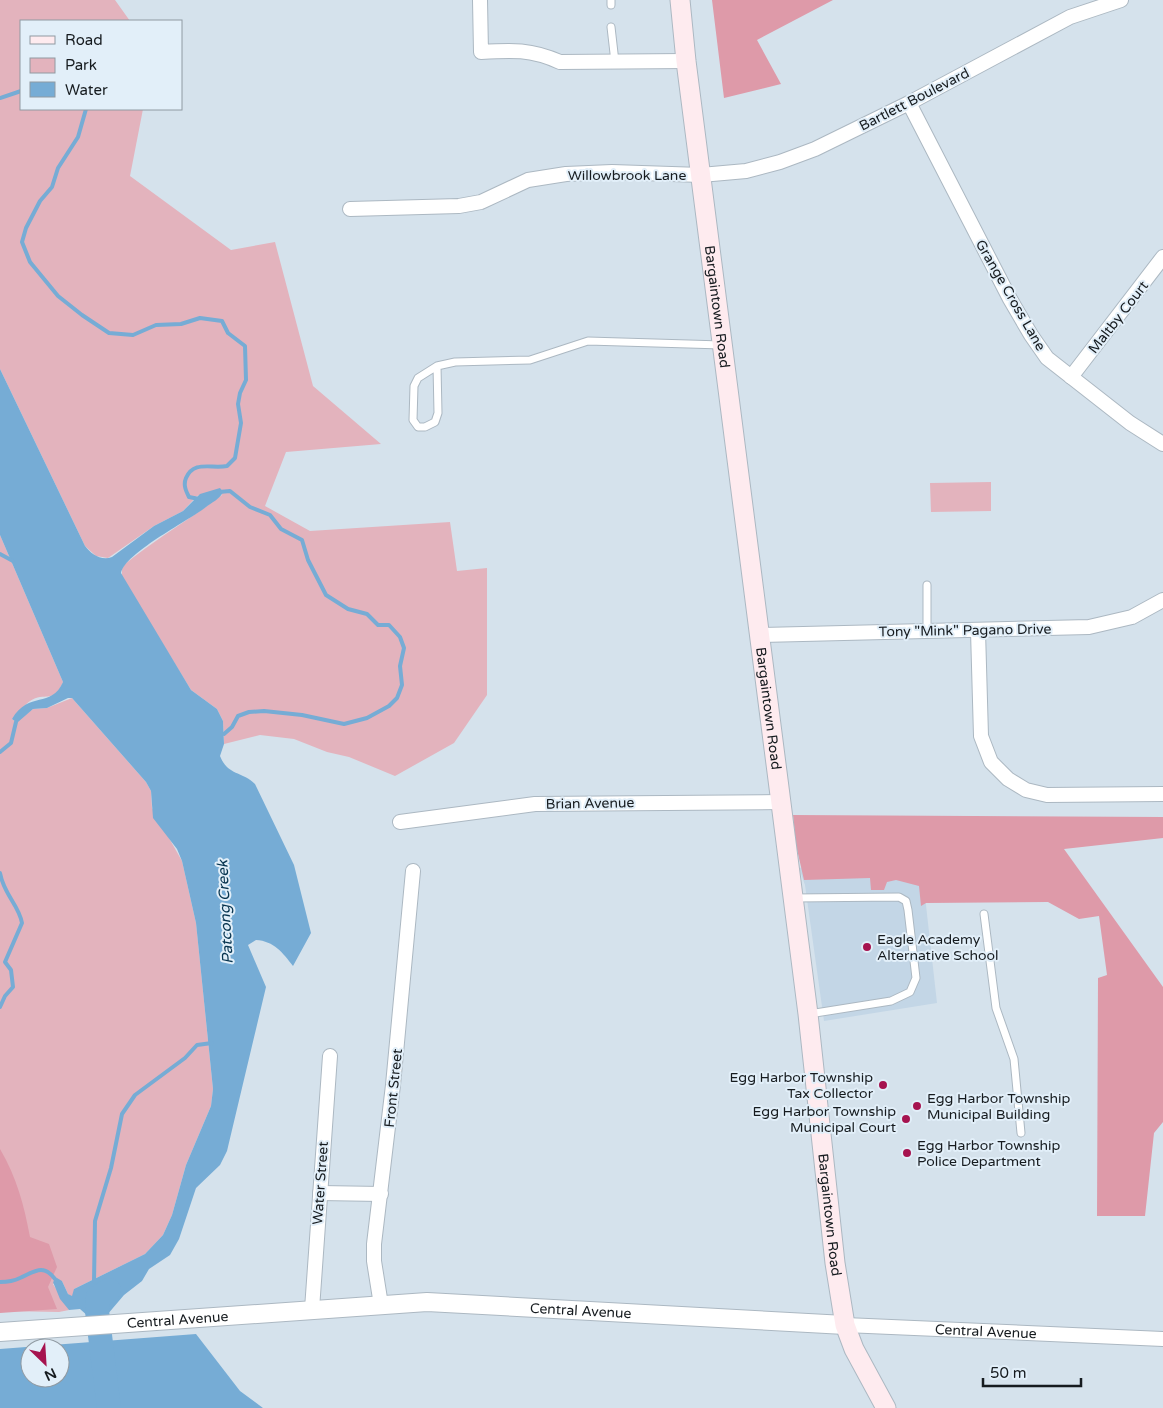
<svg xmlns="http://www.w3.org/2000/svg" width="1163" height="1408" font-family="'Varela Round',sans-serif">
  <style>
    .built { fill: #c3d6e6 }
    .green { fill: #e3b3bd }
    .forest { fill: #de9aa9 }
    .water { fill: #76acd5; fill-rule: evenodd }
    .lines { fill: none; stroke-linecap: round; stroke-linejoin: round }
    .stream { stroke: #76acd5; stroke-width: 4 }
    .river { stroke: #76acd5; stroke-width: 24 }
    .service-casing { stroke: #acb8c2; stroke-width: 9 }
    .minor-casing { stroke: #acb8c2; stroke-width: 16 }
    .tertiary-casing { stroke: #acb8c2; stroke-width: 20 }
    .secondary-casing { stroke: #acb8c2; stroke-width: 21 }
    .service { stroke: #fff; stroke-width: 7 }
    .minor { stroke: #fff; stroke-width: 14 }
    .tertiary { stroke: #fff; stroke-width: 18 }
    .secondary { stroke: #feebef; stroke-width: 19 }
    .poi-dot { fill: #a6134f; stroke: #e2eff9; stroke-width: 2 }
    .labels { text-anchor: middle; stroke-width: 4; stroke-linejoin: round; paint-order: stroke }
    .street-label { font-size: 14px; fill: #161b1f; stroke: #e2eff9 }
    .poi-label { font-size: 14px; fill: #161b1f; stroke: #e2eff9; text-anchor: start }
    .water-label { font-size: 15px; font-style: italic; fill: #083550; stroke: #e2eff9 }
  </style>
  <rect width="100%" height="100%" fill="#d5e2ec"/>
  <path class="built" d="M920 852 937 1003 824 1021 805 885 799 868Z"/>
  <path class="green" d="M0 0H115L130 21H21V109H143L130 176 231 250 275 242 313 386 381 444 286 452 265 506 310 531 450 522 457 571 487 568V695L454 743 395 776 349 757 327 752 294 739 260 735 224 744 223 721 217 709 191 690 122 577V569L125 564C156 539 190 519 222 495L220 489 197 496 183 511 154 526 108 558 96 556 85 546 0 369Z
    M991 482V511L931 512 930 483Z
    M0 535 63 682C53 705 45 691 30 701 24 705 18 713 12 719L16 722 33 709 47 708 72 698 146 782 151 791 152 808 182 861 196 923 213 1089 211 1106 186 1165 172 1215 163 1235 145 1254 74 1289V1295L71 1297 68 1294 62 1281 53 1284 69 1310 59 1312 0 1311Z"/>
  <path class="forest" d="M712 0H833L757 40 781 84 724 98Z
    M793 815 1163 817V838L1064 849 1163 987V1122L1154 1133 1145 1216H1097L1098 978 1107 975 1099 916 1079 919 1048 902 926 903 921 906 919 886 896 880 887 882 884 890H871L870 878 804 880 796 845Z
    M0 1149C17 1178 24 1205 30 1237L49 1244 57 1267 48 1287 57 1309 0 1313Z"/>
  <path class="water" d="M0 369 85 546C91 554 101 561 112 557L154 526 183 511 200 494 220 488 223 492C220 499 211 503 206 507 188 521 125 553 121 573L191 690 217 709 223 721 224 744 220 756C228 776 242 771 255 784L294 865 311 933 293 966C283 953 274 941 256 940L248 945 266 987 227 1151 220 1165 196 1188 179 1239 170 1255 149 1269 142 1281 124 1295 107 1315 89 1317 80 1309 69 1310 60 1299 53 1282 57 1278 62 1281 68 1294 72 1296 74 1289 145 1254 163 1235 172 1215 186 1165 211 1106 213 1089 196 923 182 861 177 849 153 818 151 791 146 782 72 698H68L47 708 33 709 18 722H16L12 719C29 690 51 709 63 682L0 535Z
    M196 1334 240 1391 263 1408H0V1349ZM30 1348H60V1378H30Z"/>
  <g class="lines">
    <path class="stream" d="M0 98 21 91
      M86 109 78 137 58 168 52 187 40 201 26 228 22 242 30 262 58 296 82 315 109 333 133 335 156 325 181 324 200 318 222 321 228 333 245 346 246 380 240 393 238 404 241 423 235 458 227 466C211 469 194 460 186 478 183 485 186 491 189 497L199 499
      M219 492 230 491 250 507 270 515 281 529 302 540 308 560 326 595 348 609 367 614 378 625H389L400 637 404 648 400 666 402 685 397 698 389 706 367 718 344 724 302 715 264 711 249 712 238 716 232 727 224 734
      M0 554 13 561
      M0 752 11 743 16 722
      M0 873C4 895 19 905 22 923L5 962 11 970 13 987 5 996 0 1007
      M0 1282C7 1282 14 1281 20 1278 34 1272 43 1263 55 1279
      M94 1282 95 1221 111 1168 122 1114 135 1095 185 1058 197 1045 212 1043"/>
    <path class="river" d="M109 1290 98 1297 97 1311 109 1408"/>
    <g class="service-casing">
      <path id="service" d="M611 0V5
        M611 27 615 62
        M437 366 438 413 435 422 425 427H418L413 420 414 386 418 378 437 366 455 362 530 360 588 341 722 345
        M927 632V585
        M793 898 899 897 906 901 908 910 916 978 910 992 891 1001 809 1014
        M984 914 996 1008 1014 1059 1021 1133"/>
    </g>
    <g class="minor-casing">
      <g id="minor">
        <path d="M480 0 481 52C512 50 531 49 560 62L686 61"/>
        <path d="M909 103 1010 299 1031 335 1047 358 1130 423 1163 444"/>
        <path d="M350 209 459 206 481 202 528 180 566 174 612 172 701 175 746 171 780 162 815 149 909 103 1070 17 1121 0"/>
        <path d="M1071 377 1163 257"/>
        <path d="M978 631 981 736 991 762 1008 779 1026 790 1047 795 1163 794"/>
        <path d="M760 635 1089 627 1132 617 1163 600"/>
        <path d="M400 822 535 804 781 802"/>
        <path d="M320 1193 381 1194"/>
        <path d="M381 1305 374 1261V1244L393 1085 413 871"/>
        <path d="M312 1309 330 1056"/>
        <path id="s1" d="M845 1325 1163 1339"/>
      </g>
    </g>
    <g class="tertiary-casing">
      <g id="tertiary">
        <path id="s2" d="M0 1332 427 1302 845 1325"/>
      </g>
    </g>
    <g class="secondary-casing">
      <g id="secondary">
        <path id="s3" d="M680 0 686 61 808 1014 835 1263 845 1325 854 1349 886 1408"/>
      </g>
    </g>
    <use href="#service" class="service"/>
    <use href="#minor" class="minor"/>
    <use href="#tertiary" class="tertiary"/>
    <use href="#secondary" class="secondary"/>
  </g>
  <g class="poi-dot">
    <circle cx="867" cy="947" r="5"/>
    <circle cx="883" cy="1085" r="5"/>
    <circle cx="917" cy="1106" r="5"/>
    <circle cx="906" cy="1119" r="5"/>
    <circle cx="907" cy="1153" r="5"/>
  </g>
  <g class="labels">
    <g class="street-label">
      <text transform="translate(914 99) rotate(-27)" y="5">Bartlett Boulevard</text>
      <text x="627" y="180">Willowbrook Lane</text>
      <text transform="translate(1011 295) rotate(60)" y="5">Grange Cross Lane</text>
      <text dy="5" stroke="none"><textPath href="#s3" startOffset="309">Bargaintown Road</textPath></text>
      <text transform="translate(1118 317) rotate(-52)" y="5">Maltby Court</text>
      <text transform="translate(965 630) rotate(-1)" y="5">Tony "Mink" Pagano Drive</text>
      <text dy="5" stroke="none"><textPath href="#s3" startOffset="714">Bargaintown Road</textPath></text>
      <text transform="translate(590 803) rotate(-1)" y="5">Brian Avenue</text>
      <text transform="translate(393 1088) rotate(-84)" y="5">Front Street</text>
      <text transform="translate(320 1183) rotate(-86)" y="5">Water Street</text>
      <text dy="5" stroke="none"><textPath href="#s3" startOffset="1224">Bargaintown Road</textPath></text>
      <text dy="5" stroke="none"><textPath href="#s2" startOffset="582">Central Avenue</textPath></text>
      <text dy="5" stroke="none"><textPath href="#s2" startOffset="178">Central Avenue</textPath></text>
      <text dy="5" stroke="none"><textPath href="#s1" startOffset="141">Central Avenue</textPath></text>
    </g>
    <g class="poi-label">
      <text x="877" y="944">Eagle Academy<tspan x="877" dy="16">Alternative School</tspan></text>
      <text x="873" y="1082" text-anchor="end">Egg Harbor Township<tspan x="873" dy="16">Tax Collector</tspan></text>
      <text x="927" y="1103">Egg Harbor Township<tspan x="927" dy="16">Municipal Building</tspan></text>
      <text x="896" y="1116" text-anchor="end">Egg Harbor Township<tspan x="896" dy="16">Municipal Court</tspan></text>
      <text x="917" y="1150">Egg Harbor Township<tspan x="917" dy="16">Police Department</tspan></text>
    </g>
    <g class="water-label">
      <text transform="translate(225 912) rotate(-93)" y="5">Patcong Creek</text>
    </g>
  </g>
  <rect x="20" y="20" width="162" height="90" fill="#e2eff9" stroke="#909aa2"/>
  <rect x="30" y="36" width="25" height="8" fill="#feebef" stroke="#909aa2"/>
  <text x="65" y="45" font-size="15" fill="#161b1f">Road</text>
  <rect x="30" y="58" width="25" height="15" fill="#e3b3bd" stroke="#909aa2"/>
  <text x="65" y="70" font-size="15" fill="#161b1f">Park</text>
  <rect x="30" y="82" width="25" height="15" fill="#76acd5" stroke="#909aa2"/>
  <text x="65" y="95" font-size="15" fill="#161b1f">Water</text>
  <g transform="translate(45 1363) rotate(155)"><circle r="24" fill="#e2eff9" stroke="#909aa2"/>
  <path d="M0-4L9 19L0 12L-9 19Z" fill="#a6134f"/>
  <text y="-8" font-size="14" font-weight="bold" text-anchor="middle" fill="#161b1f">N</text>
  </g>
  <path d="M983 1378v8h98v-8" fill="none" stroke="#161b1f" stroke-width="2.5"/>
  <text x="990" y="1378" font-size="15" fill="#161b1f" stroke="#e2eff9" stroke-width="4" paint-order="stroke">50 m</text>
</svg>
